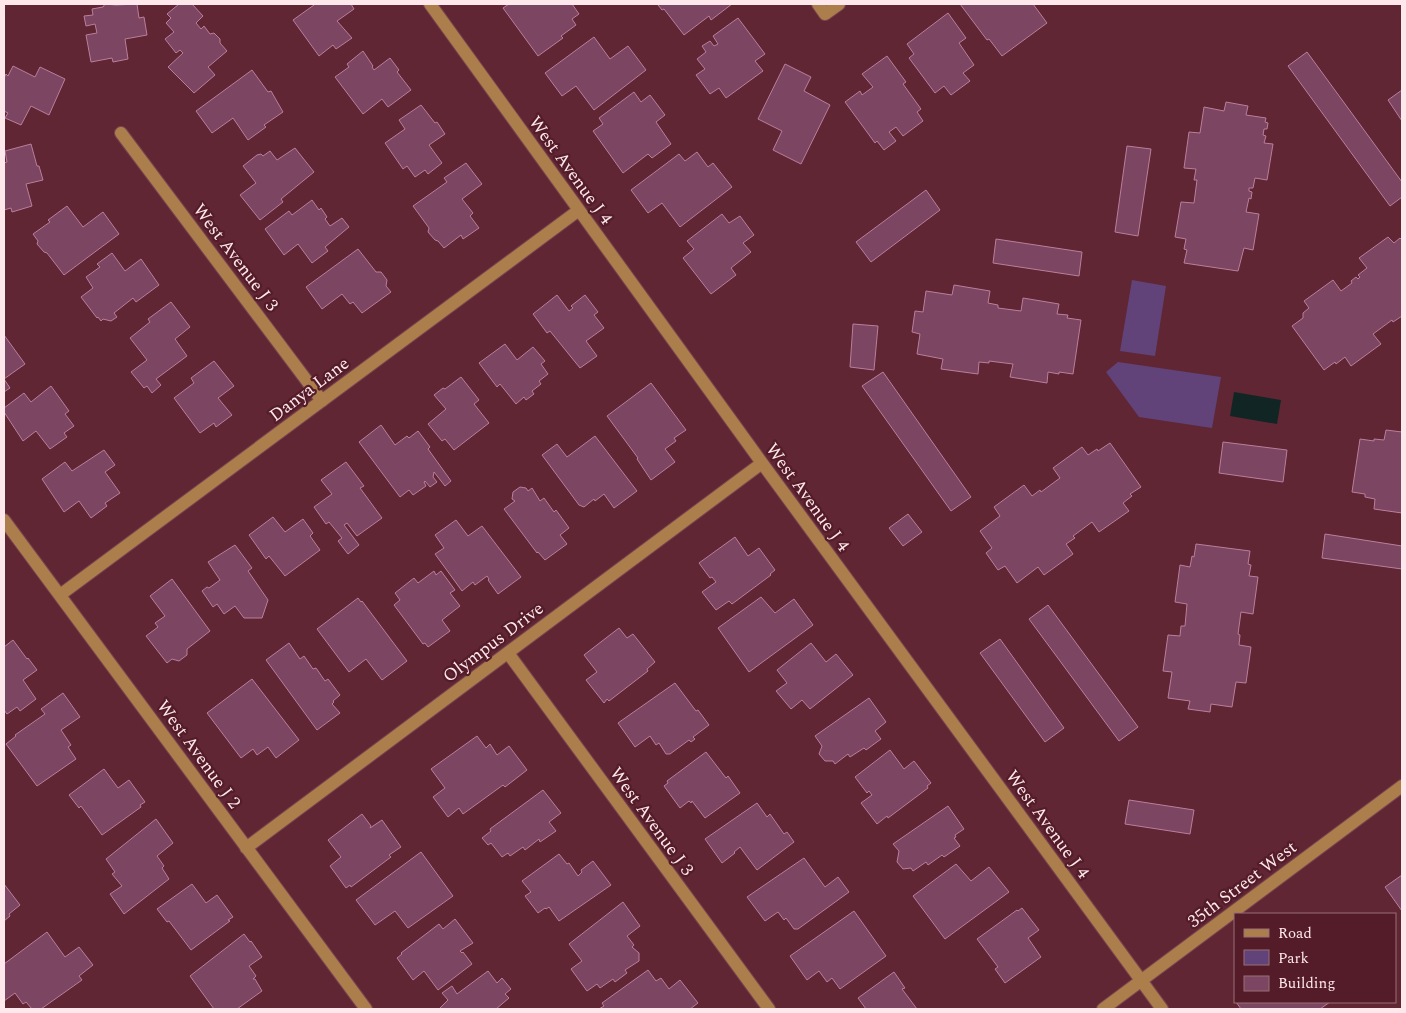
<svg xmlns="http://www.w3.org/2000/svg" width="1406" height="1013" font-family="Spectral,serif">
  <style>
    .green { fill: #614379 }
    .water { fill: #112624 }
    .building { fill: #7c4561; stroke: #bb7e9c }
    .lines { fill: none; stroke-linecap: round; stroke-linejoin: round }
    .minor-casing { stroke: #794550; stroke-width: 14 }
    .minor { stroke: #ac7e4b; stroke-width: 12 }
    .labels { text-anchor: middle; stroke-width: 4.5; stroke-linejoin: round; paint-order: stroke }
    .street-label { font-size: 18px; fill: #ffe8eb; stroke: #541c29 }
  </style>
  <rect width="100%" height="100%" fill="#602633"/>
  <path class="green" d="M1132 280 1166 286 1155 356 1120 351Z
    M1118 362 1221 377 1212 428 1139 417 1106 372Z"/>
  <path class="water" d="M1234 392 1281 400 1277 424 1230 416Z"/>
  <path class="building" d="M105 4 116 5 137 4 139 18 144 17 147 35 125 39 128 59 113 62 112 58 91 62 86 35 97 33 95 24 86 26 84 16 93 15 92 9 103 7Z
    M179 4H192L203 16 196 23 201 29 204 26 210 34 214 33 220 39V43L227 51 208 67 215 75 194 93 168 67 183 53 180 50 176 53 165 39 174 32 166 23 171 18 167 14Z
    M313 4H351L354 9 337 21 352 38 336 49 333 45 319 56 293 20 314 5Z
    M509 4H572L579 14 572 19 576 25 561 36 563 38 538 56 503 8Z
    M660 4H732L711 20 709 16 684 35 664 9 662 10 658 5Z
    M960 4H1033L1047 23 1002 56 989 39 987 40Z
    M948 13 966 38 959 43 974 65 963 73 970 81 951 95 944 86 935 93 909 58 914 54 907 44Z
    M738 18 765 54 755 61 763 71 726 98 719 88 710 94 696 75 705 69 697 59 706 52 702 46 710 41 714 46 718 44 713 36Z
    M594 37 610 59 628 46 646 70 594 110 576 86 562 96 545 73Z
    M363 51 373 66 372 67 374 70 390 58 399 70 397 72 411 90 388 107 382 99 363 114 335 77 349 67 347 64Z
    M1307 52 1402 182V197L1390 206 1288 66Z
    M887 56 906 82 903 84 921 109 917 112 923 121 903 136 896 127 889 132 896 141 884 150 877 141 875 143 845 102 860 91 862 95 873 87 862 74Z
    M785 64 811 77 804 91 830 105 801 164 773 150 782 131 758 119Z
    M13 66 35 77 40 67 65 79 49 115 31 106 21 125 5 118 8 113 4 111V78L6 74 8 76Z
    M252 70 268 92 271 91 283 112 264 125 266 127 248 140 233 118 212 133 196 111Z
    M1402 90V121L1388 100Z
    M634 92 641 102 650 95 665 115 656 122 671 144 652 158 648 154 623 173 593 131 603 124 599 118Z
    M1226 102 1248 106 1246 115 1266 118 1265 122 1268 123 1267 129H1264L1263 135 1266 136 1264 143 1273 144 1267 180 1255 178 1253 188H1249V191L1252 192 1251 199 1249 198 1246 212 1259 214 1253 250 1244 248 1238 271 1184 263 1187 250 1184 249 1186 239 1175 237 1181 202 1194 203 1197 180H1194L1196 169 1184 168 1189 132 1200 133 1204 107 1224 111Z
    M421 105 435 123 437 122 445 134 429 145 442 163 428 174 425 170 415 177 407 166 403 169 385 143 405 129 399 120Z
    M31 144 37 166H39L43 180 26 184 32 206 12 212 11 208 4 210V163L7 162 5 151Z
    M1127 146 1151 149 1138 236 1115 232Z
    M295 148 314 172 281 199 283 202 260 220 240 195 256 183 243 166 257 155 261 154 263 156 270 151 277 160Z
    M697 152 708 167 713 163 732 187 680 227 662 203 648 213 631 190 679 154 685 161Z
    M466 163 482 184 462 199 473 213 470 216 479 228 463 239 461 235 444 248 438 241 435 240 428 232 429 228 413 206 447 182 444 178Z
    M926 190 940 210 871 262 856 242Z
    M312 200 319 210 321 208 327 217 325 219 330 226 342 218 349 227 325 247 328 251 312 263 298 244 284 255 265 229 289 211 292 215Z
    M67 206 83 227 103 212 119 234 64 275 47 253 44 252 37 244 38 241 33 234 50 222 48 220Z
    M722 214 729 223 740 216 754 235 743 243 751 252 731 268 736 275 711 294 683 258 694 249 687 241Z
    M1388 237 1394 243 1400 238 1402 240V316L1393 322 1392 320 1373 334 1381 344 1351 366 1345 357 1336 364 1335 362 1324 370 1292 326 1303 318V313L1309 308 1304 301 1333 280 1341 291 1352 283 1351 281 1356 277 1358 279 1360 277 1358 275 1367 268 1359 258Z
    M996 239 1082 252 1079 276 993 263Z
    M358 249 376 272H381L387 280 386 286 391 292 362 313 353 302 350 304 342 294 322 309 306 287Z
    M112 253 125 271 141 259 159 285 136 302 133 298 114 313 117 317 111 321 103 319 101 321 98 317 97 318 81 297 93 288 86 277 100 267 97 264Z
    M954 285 990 291 988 303 998 305V308L1021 311 1023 298 1059 304 1057 314 1068 315 1067 318 1081 320 1073 374 1059 372V374L1048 372 1047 383 1010 377 1013 364 989 361V363L979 362 978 374 941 369 943 359 917 354 920 334 912 332 915 311 923 312 926 291 952 295Z
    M557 295 569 311 573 308 571 306 585 295 598 312 594 315 604 328 586 341 597 356 580 368 550 331 547 333 533 314Z
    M171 302 190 327 175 339 187 356 156 379 161 385 152 393 147 386 144 388 131 372 147 360 130 338 150 322 148 319Z
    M853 324 878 326 874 370 850 367Z
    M4 335 25 364 4 379 10 388 4 392Z
    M505 344 517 360 533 347 545 361 541 364 548 374 539 381 541 384 532 391 534 394 526 400 524 397 516 404 500 384 497 387 479 363Z
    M214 361 234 386 218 398 232 415 216 427 214 423 200 433 174 398 194 383 191 378Z
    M883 372 971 497 951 511 862 386Z
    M461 377 479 400 474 404 489 423 454 450 445 439 442 441 428 424 446 409 434 395 443 388 445 389Z
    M651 383 686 430 674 438 676 441 665 449 675 462 651 480 637 459 638 458 607 416Z
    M51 386 69 411 65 414 74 426 64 433 67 437 50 449 36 431 23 441 4 412V408L24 393 31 402Z
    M381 425 395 445 407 436 409 438 418 431 430 447 428 449 451 481 445 486 434 472 433 477 437 482 430 487 425 481 424 482 426 486 413 495 409 490 400 497 359 442Z
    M1386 430 1402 432V513L1374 509 1375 499 1365 497V494L1352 492 1360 439 1374 441V439L1384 440Z
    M595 436 637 491 614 508 604 494 595 501 594 499 584 507 579 505 542 455 557 444 567 457Z
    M1223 442 1287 450 1283 482 1219 473Z
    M1110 443 1141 487 1130 494 1132 496 1123 503 1129 511 1099 532 1092 522 1073 536 1075 538 1066 544 1073 554 1044 575 1038 567 1017 583 1005 566 998 570 986 553 992 548 980 531 1000 516 994 507 1024 485 1032 496 1040 490 1041 492 1060 478 1053 468 1082 447 1088 455 1097 449 1098 451Z
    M104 450 115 465 105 472 120 493 105 503 107 506 91 518 79 501 64 512 42 479 65 462 72 471Z
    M346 462 364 486 360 488 382 518 357 536 347 523 344 525 359 545 348 554 338 541 342 538 329 522 326 524 314 507 332 494 321 480Z
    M520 487 526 488 528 491 532 488 540 501 544 498 554 512 556 510 569 528 560 535 567 544 545 560 538 552 537 553 504 509 515 501 512 499 513 492Z
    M908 514 922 532 903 546 889 528Z
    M273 517 285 532 303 519 313 533 310 536 320 550 285 576 269 556 266 559 249 535Z
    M456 520 468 536 482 526 521 577 498 594 488 580 489 579 487 576 475 585 473 582 462 591 435 554 444 548 435 535Z
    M1325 534 1402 546V569L1322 558Z
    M735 537 748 556 759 548 775 570 770 574 771 575 732 604 729 601 716 610 702 592 716 582 712 577 710 578 699 563Z
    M1196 544 1250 551 1248 564 1251 565 1249 576 1258 577 1253 614 1241 612 1238 634 1240 635 1239 645 1251 647 1246 683 1236 682 1232 707 1211 704 1210 712 1188 709 1190 701 1168 698 1172 672 1163 671 1168 635 1180 636 1181 626H1185L1187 604 1175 602 1180 565 1190 567 1192 556 1194 557Z
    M235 545 252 568 248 571 268 600 262 618H244L235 606 224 614 217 604 213 607 202 591 207 587 209 588 220 580 208 562Z
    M434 571 436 575 441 571 455 590 450 593 460 606 442 620 450 631 428 647 425 643 423 644 394 605 400 600 395 593 414 578 418 583Z
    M172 579 210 631 187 649V655L179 661 172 659 167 663 146 636 158 627 155 623 165 616 150 596Z
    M761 597 775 613 794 599 813 625 749 672 718 628Z
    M358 598 361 602 362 601 407 661 382 680 366 659 349 672 317 629Z
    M1048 605 1138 727 1119 741 1029 619Z
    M619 628 627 638 633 634 655 662 647 669 648 671 609 701 607 699 604 703 586 680 597 672 584 655Z
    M1000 639 1064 728 1045 742 980 653Z
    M13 640 27 659 28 658 37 670 23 680 36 699 20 711 17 707 7 714 4 710V647Z
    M289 643 300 659 304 656 313 669 316 668 325 681 328 679 340 695 333 701 334 702 332 704 340 713 317 730 266 660Z
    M811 643 826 662 836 654 853 675 810 709 802 700 791 709 776 691 787 683 777 670Z
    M252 679 299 740 276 758 268 747 257 755 253 749 241 758 207 713Z
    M675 683 696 711 698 710 709 725 693 737 695 739 691 742 689 740 670 754H666L659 743 656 745 650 736 635 747 618 723Z
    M63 693 80 717 61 730 71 745 68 747 76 759 37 786 6 744 16 736 15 735 45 714 41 709Z
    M869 698 886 722 875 731 881 739 866 750 864 748 850 757 848 754 835 764 833 761H825L819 754 822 746 815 736Z
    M477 736 486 748 490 744 497 755 509 746 527 770 505 787 503 785 463 814 459 808 448 817 433 797 445 788 431 769Z
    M890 750 904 769 914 761 931 783 927 786 928 788 888 818 887 816 877 824 861 803 872 795 869 791 867 793 855 777Z
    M706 752 726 778 728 776 740 793 705 818 692 801 691 803 689 801 680 808 664 786 668 783 667 781Z
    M104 769 118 788 129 780 145 802 140 805 141 807 102 835 81 806 79 808 69 795Z
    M543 790 561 813 549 822 556 831 540 842 539 839 525 850 523 847 510 856 508 853 502 857 491 843 488 845 482 838 491 831 490 829Z
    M1129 800 1194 810 1190 834 1125 824Z
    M757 803 767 817 770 814 784 834 787 832 794 842 757 870 740 847 734 852 735 853 722 863 705 839Z
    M948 806 964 829 955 835 956 837 954 838 960 846 944 857 942 855 928 865 926 862 913 871 911 868 903 869 897 862 899 851 893 844Z
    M362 814 371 826 370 828 382 820 401 847 389 855 391 857 351 887 350 885 346 888 330 866 341 857 328 840Z
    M156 819 173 843 157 856 164 866 162 868 169 879 124 914 110 894 122 886 112 874 115 872 106 859Z
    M421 852 453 896 408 928 395 911 375 925 356 900Z
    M559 854 567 864 569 863 578 876 582 872 581 870 593 861 611 885 559 921 549 907 546 909 545 908 538 913 525 896 531 892 522 881Z
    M804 858 825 887 838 877 849 892 798 929H794L786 918 784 920 778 912 765 921 747 897Z
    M956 864 971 881 989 867 1009 892 945 939 913 896Z
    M1402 875V911L1385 887Z
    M4 884 20 905 9 914 10 916 4 921Z
    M192 884 206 903 217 895 233 917 228 920 230 921 191 950 169 921 167 922 157 909Z
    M623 902 640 926 627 936 634 945 632 947 639 953V961L625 970 627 973 615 982 613 979 600 988 597 984 587 991 571 969 582 961 569 944Z
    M1022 908 1039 930 1028 938 1041 957 1005 983 995 969 998 967 977 939 1017 910 1018 911Z
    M854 911 886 956 840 989 832 978 827 982 819 971 807 980 790 956Z
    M455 919 473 943 460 951 462 953 463 952 472 964 438 990 424 971 413 980 397 958 402 954 401 953 439 924 443 929Z
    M47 932 65 957 79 947 93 965 79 976 82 980 41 1009H32L26 1002 23 1004 15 993 4 1001V964Z
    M244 934 250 942 251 941 262 957 249 966 256 976 253 979H255L262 991 237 1009H214L190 976Z
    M648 970 656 981 661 978 669 989 680 980 698 1003 690 1009H599L604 1006 602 1003Z
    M488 971 497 983 502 978 511 989 505 994 509 998 496 1009H439L448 1000 442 993 452 986 457 994Z
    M894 972 905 988 902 989 917 1009H866L858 998Z
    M1236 1002H1330L1320 1009H1241Z"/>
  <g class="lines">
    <g class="minor-casing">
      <path id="minor" d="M430 4 762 463 1162 1009
        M818 4 825 14 839 4
        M121 133 322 401
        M4 520 366 1009
        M60 595 579 210
        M508 653 769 1009
        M246 848 762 463
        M1103 1009 1402 786"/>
    </g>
    <use href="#minor" class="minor"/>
  </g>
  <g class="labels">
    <g class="street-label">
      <text transform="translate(571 170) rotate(54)" y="6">West Avenue J 4</text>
      <text transform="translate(236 257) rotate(53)" y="6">West Avenue J 3</text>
      <text transform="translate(309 389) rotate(-37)" y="6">Danya Lane</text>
      <text transform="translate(808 497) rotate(54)" y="6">West Avenue J 4</text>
      <text transform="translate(493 642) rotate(-37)" y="6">Olympus Drive</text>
      <text transform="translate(199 754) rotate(54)" y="6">West Avenue J 2</text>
      <text transform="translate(652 821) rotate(54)" y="6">West Avenue J 3</text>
      <text transform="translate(1048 824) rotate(54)" y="6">West Avenue J 4</text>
      <text transform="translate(1242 884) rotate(-37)" y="6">35th Street West</text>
    </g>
  </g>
  <rect width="1406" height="1013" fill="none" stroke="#ffe8eb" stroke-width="10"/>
  <rect x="1234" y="913" width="162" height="90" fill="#541c29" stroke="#986e77"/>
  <rect x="1244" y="929" width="25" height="8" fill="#ac7e4b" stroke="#986e77"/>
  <text x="1278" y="938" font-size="15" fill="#ffe8eb">Road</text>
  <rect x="1244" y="950" width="25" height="15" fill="#614379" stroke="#986e77"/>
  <text x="1278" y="963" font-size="15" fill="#ffe8eb">Park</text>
  <rect x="1244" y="976" width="25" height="15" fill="#7c4561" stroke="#986e77"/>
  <text x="1278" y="988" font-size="15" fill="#ffe8eb">Building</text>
</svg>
